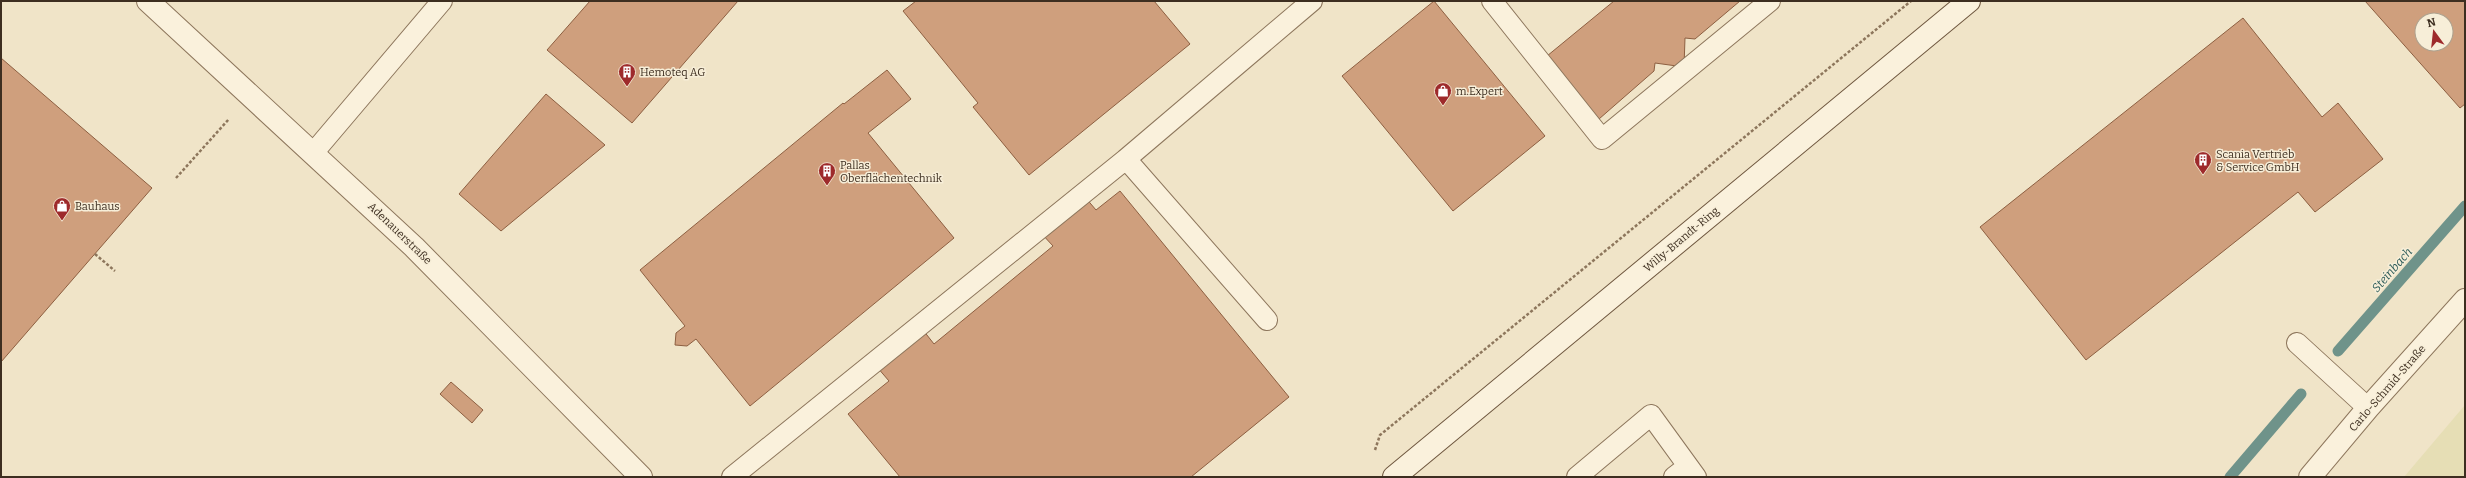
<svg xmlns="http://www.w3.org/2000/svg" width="2466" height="478" font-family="Bitter,serif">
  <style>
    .farmland { fill: #e6deb5 }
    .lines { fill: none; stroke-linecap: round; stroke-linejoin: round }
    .stream { stroke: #6f938a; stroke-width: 11 }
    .building { fill: #cf9f7d; stroke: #8d5f41; fill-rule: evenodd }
    .lane-casing { stroke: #8d765c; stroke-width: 22 }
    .street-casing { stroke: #8d765c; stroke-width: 24 }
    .secondary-casing { stroke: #6f573f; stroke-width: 24 }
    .path { stroke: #8d765c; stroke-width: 2.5; stroke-dasharray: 3 2; stroke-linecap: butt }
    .lane { stroke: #faf1dc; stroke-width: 20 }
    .street { stroke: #faf1dc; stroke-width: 22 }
    .secondary { stroke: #faf1dc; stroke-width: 22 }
    .labels { text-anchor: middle; stroke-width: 3; stroke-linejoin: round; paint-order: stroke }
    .poi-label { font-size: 11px; fill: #3d2e20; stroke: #f7eed8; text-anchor: start }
    .street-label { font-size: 11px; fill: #3d2e20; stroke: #f7eed8 }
    .water-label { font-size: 12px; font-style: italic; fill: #2f5d5a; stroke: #f7eed8 }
  </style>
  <rect width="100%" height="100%" fill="#f0e4c8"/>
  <path class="farmland" d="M2465 405V477H2404Z"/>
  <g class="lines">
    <path class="stream" d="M2338 351 2465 206
      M2230 477 2301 394"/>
  </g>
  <path class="building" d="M590 1H738L632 123 547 50Z
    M916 1H1154L1190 44 1029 175 973 107 978 103 903 11Z
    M1434 1 1545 136 1453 211 1342 76Z
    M1614 1H1740L1695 39 1685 38 1684 67 1655 63 1654 71 1599 119 1547 56Z
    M2365 1H2465V104L2460 108ZM2422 20H2446V44H2422Z
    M2243 18 2322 117 2338 103 2383 159 2315 212 2298 192 2086 360 1980 227Z
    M1 58 152 188 1 362Z
    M887 70 911 99 868 133 954 238 750 406 696 339 687 346 675 345 676 333 685 326 640 270 843 103 844 104Z
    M546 94 605 145 501 231 459 194Z
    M1120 191 1289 397 1191 477H900L848 414 889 381 877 367 923 330 934 344 1053 246 1041 233 1085 197 1096 210Z
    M451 382 483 410 472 423 440 394Z"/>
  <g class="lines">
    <g class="lane-casing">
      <path id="lane" d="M1492 1 1602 139 1770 1
        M314 152 442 1
        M1126 159 1312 1
        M2297 343 2368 408
        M732 477 1126 159 1267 320
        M1577 477 1651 415 1696 477
        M1674 477 1687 467"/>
    </g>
    <g class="street-casing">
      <path id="street" d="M148 1 414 247 641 477
        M2310 477 2368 408 2465 300"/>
    </g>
    <g class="secondary-casing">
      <path id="secondary" d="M1394 477 1969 1"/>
    </g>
    <path class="path" d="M176 178 229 119
      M95 254 115 271
      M1375 450 1380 435 1911 1"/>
    <use href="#lane" class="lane"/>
    <use href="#street" class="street"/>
    <use href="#secondary" class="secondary"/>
  </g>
  <defs>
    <g id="building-pin" transform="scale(0.9)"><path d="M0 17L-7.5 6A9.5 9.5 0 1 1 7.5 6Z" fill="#9e2a2b" stroke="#f7eed8"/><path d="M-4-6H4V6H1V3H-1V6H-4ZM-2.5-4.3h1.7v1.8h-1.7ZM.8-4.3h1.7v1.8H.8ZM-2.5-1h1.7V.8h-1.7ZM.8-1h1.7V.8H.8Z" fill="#fff"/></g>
    <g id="shop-pin" transform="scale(0.9)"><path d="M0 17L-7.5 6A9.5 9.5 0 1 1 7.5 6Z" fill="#9e2a2b" stroke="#f7eed8"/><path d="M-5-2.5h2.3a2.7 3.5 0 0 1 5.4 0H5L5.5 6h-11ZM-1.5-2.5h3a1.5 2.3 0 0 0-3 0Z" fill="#fff"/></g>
  </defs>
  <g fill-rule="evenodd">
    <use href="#building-pin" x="627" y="72"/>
    <use href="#shop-pin" x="1443" y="91"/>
    <use href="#building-pin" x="2203" y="160"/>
    <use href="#building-pin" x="827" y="171"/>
    <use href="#shop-pin" x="62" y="206"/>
  </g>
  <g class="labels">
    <g class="poi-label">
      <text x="640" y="76">Hemoteq AG</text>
      <text x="1456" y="95">m.Expert</text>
      <text x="2216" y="158">Scania Vertrieb<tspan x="2216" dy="13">&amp; Service GmbH</tspan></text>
      <text x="840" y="169">Pallas<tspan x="840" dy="13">Oberflächentechnik</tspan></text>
      <text x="75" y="210">Bauhaus</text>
    </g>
    <g class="street-label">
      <text transform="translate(400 233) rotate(44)" y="4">Adenauerstraße</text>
      <text transform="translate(1681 239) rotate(-40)" y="4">Willy-Brandt-Ring</text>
      <text transform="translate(2387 388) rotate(-49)" y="4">Carlo-Schmid-Straße</text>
    </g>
    <g class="water-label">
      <text transform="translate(2392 270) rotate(-49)" y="4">Steinbach</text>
    </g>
  </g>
  <rect width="2466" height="478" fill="none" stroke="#3d2e20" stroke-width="4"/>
  <g transform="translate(2434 32) rotate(345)"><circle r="19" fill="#f7eed8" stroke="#ada18e"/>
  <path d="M0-3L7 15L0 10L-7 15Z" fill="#9e2a2b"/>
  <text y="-6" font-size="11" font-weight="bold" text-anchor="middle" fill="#3d2e20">N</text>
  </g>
</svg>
